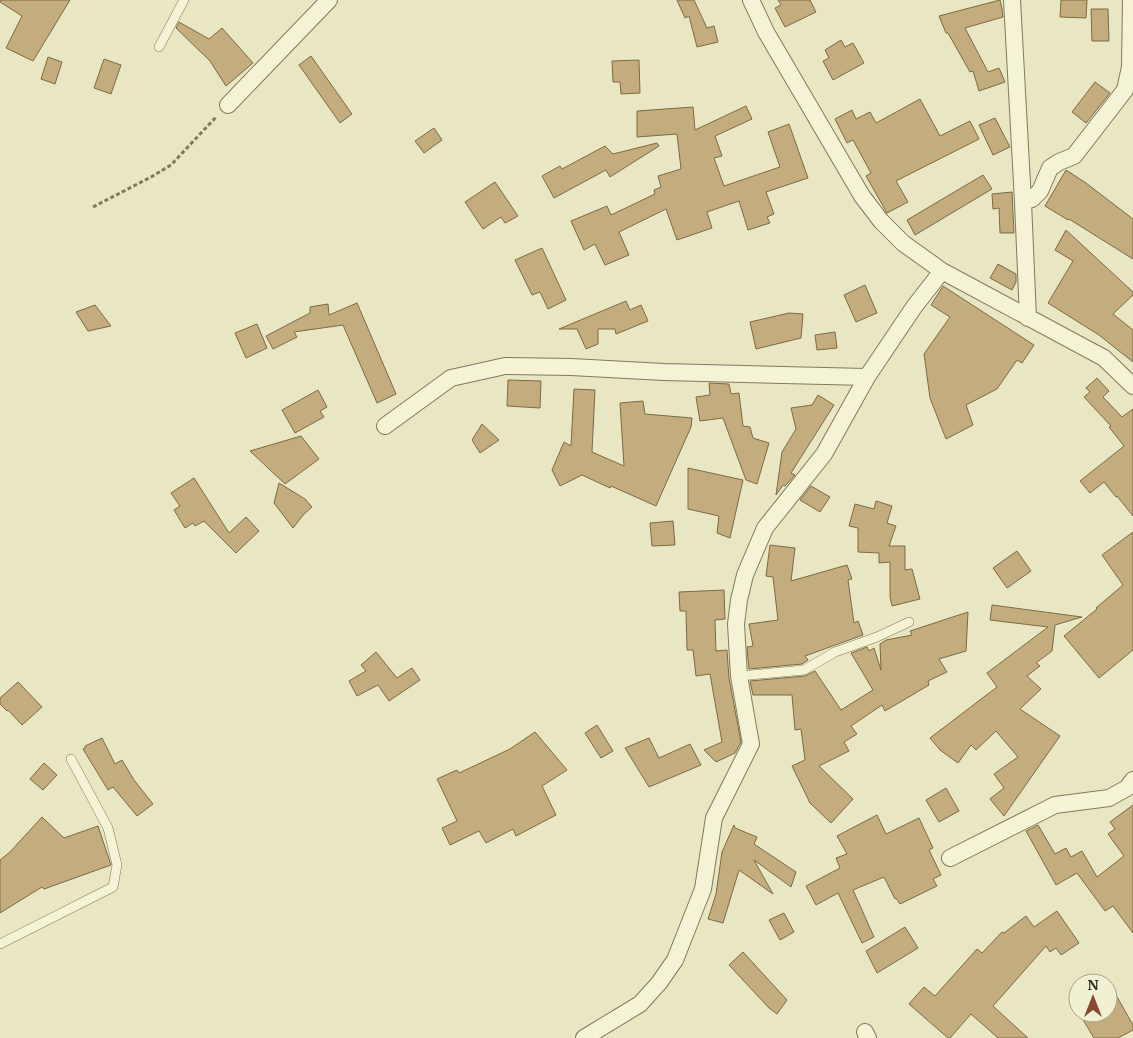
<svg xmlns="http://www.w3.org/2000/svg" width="1133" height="1038" font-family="Merriweather,serif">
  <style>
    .building { fill: #c3ac7d; stroke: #7d6a44 }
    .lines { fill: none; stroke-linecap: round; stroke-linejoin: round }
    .lane-casing { stroke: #81795c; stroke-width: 10 }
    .street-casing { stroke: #81795c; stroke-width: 18 }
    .path { stroke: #81795c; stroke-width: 3; stroke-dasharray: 4 2.5; stroke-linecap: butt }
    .lane { stroke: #f5f3d5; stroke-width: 9 }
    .street { stroke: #f5f3d5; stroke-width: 16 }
  </style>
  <rect width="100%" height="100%" fill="#e9e7c3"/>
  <path class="building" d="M0 0H70L33 61 6 48 22 16 0 2Z
    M677 0H694L707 28 714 26 718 42 697 47 689 16 685 18Z
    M778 0H810L816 12 785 27 775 8 781 5Z
    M1000 0 1002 9 1003 17 965 28 988 72 999 68 1005 82 979 91 973 71 970 72 948 33H946L939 16Z
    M1061 0H1087L1086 18 1060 17Z
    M1091 9H1108L1109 41H1092Z
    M179 22 209 39 222 28 253 63 226 86 210 61 176 28Z
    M841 40 845 47 853 43 864 63 833 80 823 61 829 58 825 50Z
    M311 56 352 114 340 123 299 65Z
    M48 57 62 62 55 84 41 79Z
    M104 59 121 65 111 94 94 88Z
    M639 60 640 93 621 94 620 82H613L612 61Z
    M1095 82 1110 93 1087 122 1086 123 1072 112Z
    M920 99 940 136 970 121 979 139 896 181 908 202 887 213 866 176 871 173 853 140 847 143 835 119 852 110 856 119 870 112 876 123Z
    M746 106 752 119 715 136 722 156 714 158 724 186 780 167 768 132 789 124 808 178 766 192 774 214 767 217 770 223 748 230 739 201 707 212 712 228 677 240 666 209 619 232 629 255 605 265 595 244 584 250 571 221 607 206 611 215 655 194 654 190 661 187 658 176 681 169 677 134 637 137V111L693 107 695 130Z
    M995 118 1010 147 993 155 979 125Z
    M434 128 442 140 424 153 415 141Z
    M657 143 659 146 610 177 606 170 554 198 542 176 560 166 562 169 605 146 613 154Z
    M1066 170 1086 183 1133 219V259L1069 219 1068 220 1045 206Z
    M983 175 992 189 915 235 907 220Z
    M495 182 518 216 505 223 501 217 483 229 465 202Z
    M1012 192 1014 233H1000L999 208 993 209 992 194Z
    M1066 230 1133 292V295L1113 314 1133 330V362L1099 335 1048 303 1073 261 1055 250Z
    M542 248 566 300 548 309 540 292 532 295 515 260Z
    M998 264 1016 274V282L1012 290 990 278Z
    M865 285 877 313 856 322 844 295Z
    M943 286 1034 345 1022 363 1017 360 997 389 966 405 973 425 946 439 930 398 924 354 950 317 931 305Z
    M626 301 630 310 641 305 648 321 616 334 615 329H598V344L586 349 577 329H559Z
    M357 303 396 394 377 403 343 325 294 332 297 337 273 349 266 336 310 313V307L328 304 329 315Z
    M95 305 111 326 88 331 76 312Z
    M789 313 803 314 801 338 756 349 750 322Z
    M257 324 267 348 246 358 235 333Z
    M835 332 837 348 817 350 815 335Z
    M1097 378 1109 391 1103 397 1122 417 1133 409V516L1117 496 1116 497 1104 482 1090 493 1080 481 1124 446 1109 427 1111 426 1084 397 1090 392 1086 388Z
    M508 380 541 381 540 408 507 406Z
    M709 383 729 384 731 394 739 393 743 426 750 427 753 438 769 443 757 484 746 480 723 418 700 421 696 397 710 395Z
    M574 389 595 390 592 452 624 466 620 403 643 401 645 414 692 418 691 427 656 506 611 486 610 488 582 475 560 486 552 470 564 442 571 446Z
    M318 390 327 407 320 411 324 417 295 433 282 410Z
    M818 395 834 405 791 473 795 475 785 486 783 485 776 495 782 452 796 429 791 408 812 405Z
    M482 424 499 440 480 453 472 440Z
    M301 436 319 459 285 484 250 451Z
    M688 468 743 480 730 538 717 533 719 516 688 509Z
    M194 478 229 533 246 517 259 531 236 553 204 521 195 526 193 523 185 528 174 510 180 506 171 493Z
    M279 483 305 499 312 507 304 514 293 528 274 503Z
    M811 486 830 497 820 512 800 500Z
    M876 501 892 506 887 523 896 526 889 546H905V570L912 569 920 599 892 606 890 597V562L879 563V553L858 552V528L849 526 855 504 874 509Z
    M673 521 675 545 652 546 650 523Z
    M1133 532V650L1099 678 1064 636 1097 609 1096 608 1123 585 1102 555Z
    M770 545 795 548 791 581 847 565 852 579 848 580 854 623 858 621 863 635 805 656 808 660 802 664 749 669 747 647 753 646 749 624 778 620 773 577 766 576Z
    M1017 551 1031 571 1007 588 993 568Z
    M724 590 725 619 715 620 716 651 727 650 729 678 741 742 735 753 716 762 704 750 722 742 710 674 696 676 693 650H687L686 611H680L679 592Z
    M992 605 1082 617 1055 625 1052 651 1036 663 1040 666 1027 676 1041 689 1020 709 1060 736 1004 816 990 799 1004 788 994 774 1018 757 996 731 976 750 971 745 958 763 940 750 930 738 997 687 987 673 1048 627 990 620Z
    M968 612 966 651 939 659 947 672 928 681 929 685 885 711 882 705 851 726 857 734 844 742 849 751 819 766 853 799 831 823 810 803 792 766 805 760 801 729 795 730 792 695H753L750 681 805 676 815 671 841 710 873 690 851 653 867 647 869 651 874 648 881 670 880 644 886 640 912 635 910 631Z
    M376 652 397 678 412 668 420 680 389 701 378 685 357 696 349 681 366 671 361 665Z
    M18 682 42 707 22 725 8 710 7 711 0 704V698Z
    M597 725 613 751 601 758 585 733Z
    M535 732 567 770 542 786 556 815 516 836 513 829 486 843 479 831 450 845 442 828 457 821 437 779 457 770 459 773 510 749Z
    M102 738 115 764 122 760 134 780 153 804 137 816 113 787 108 790 83 749 85 748V746Z
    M649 738 659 758 690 744 701 765 649 787 625 748Z
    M44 763 57 775 43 790 30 779Z
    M946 788 959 811 939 822 926 800Z
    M1133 805V933L1113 906 1105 911 1077 873 1056 885 1026 831 1038 825 1055 854 1066 848 1071 857 1082 851 1097 877 1124 856 1108 834 1115 829 1110 822Z
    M877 815 886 834 919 818 933 848 929 850 941 875 933 879 937 886 900 904 896 898 895 899 884 877 853 890 874 937 862 943 838 893 816 905 806 886 840 868 836 858 847 854 837 836Z
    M42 817 64 838 98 826 111 865 44 889 42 887 0 913V860L10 852Z
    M734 825 735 828 757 837 754 844 796 872 791 887 754 860 773 894 739 870 723 923 708 919 716 894 722 852Z
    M1057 911 1079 943 1061 955 1056 948 1050 952 1046 946 993 1006 1028 1038H998L971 1014 950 1038H948L909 1004 924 987 935 996 977 949 982 953 1002 932 1004 933 1026 916 1034 927Z
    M784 913 794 932 780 940 769 920Z
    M905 927 918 948 877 973 866 951Z
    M743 952 787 1000 777 1014 769 1008 729 965Z
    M1108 981 1133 1025V1030L1118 1038H1094L1079 1013H1108Z"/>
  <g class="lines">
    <g class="lane-casing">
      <path id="lane" d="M159 47 184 0
        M739 676 804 670 835 652 877 637 909 622
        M0 944 113 887 117 865 108 828 71 759"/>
    </g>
    <g class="street-casing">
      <path id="street" d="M751 0 766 32 862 196 881 221 903 243 942 271 1104 358 1133 386
        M1012 0 1023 202 1028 318
        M228 105 329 0
        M1023 202 1032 199 1040 191 1050 168 1059 162 1074 156 1125 90 1130 67 1131 0
        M385 426 451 378 505 366 571 367 664 372 867 377
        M950 858 1055 805 1109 798 1127 788 1133 780
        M865 1032 868 1038
        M584 1038 640 1004 659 983 675 960 703 889 714 818 751 744 739 676 736 624 739 600 745 575 765 528 824 454 867 377 914 307 942 271"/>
    </g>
    <path class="path" d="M93 207 151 177 171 165 217 116"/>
    <use href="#lane" class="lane"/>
    <use href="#street" class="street"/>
  </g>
  <g transform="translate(1093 998)"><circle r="24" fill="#f1f0d2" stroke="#a5a28a"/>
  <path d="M0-4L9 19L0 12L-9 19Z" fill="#894832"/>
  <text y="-8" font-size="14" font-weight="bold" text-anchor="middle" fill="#322d1e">N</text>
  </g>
</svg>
